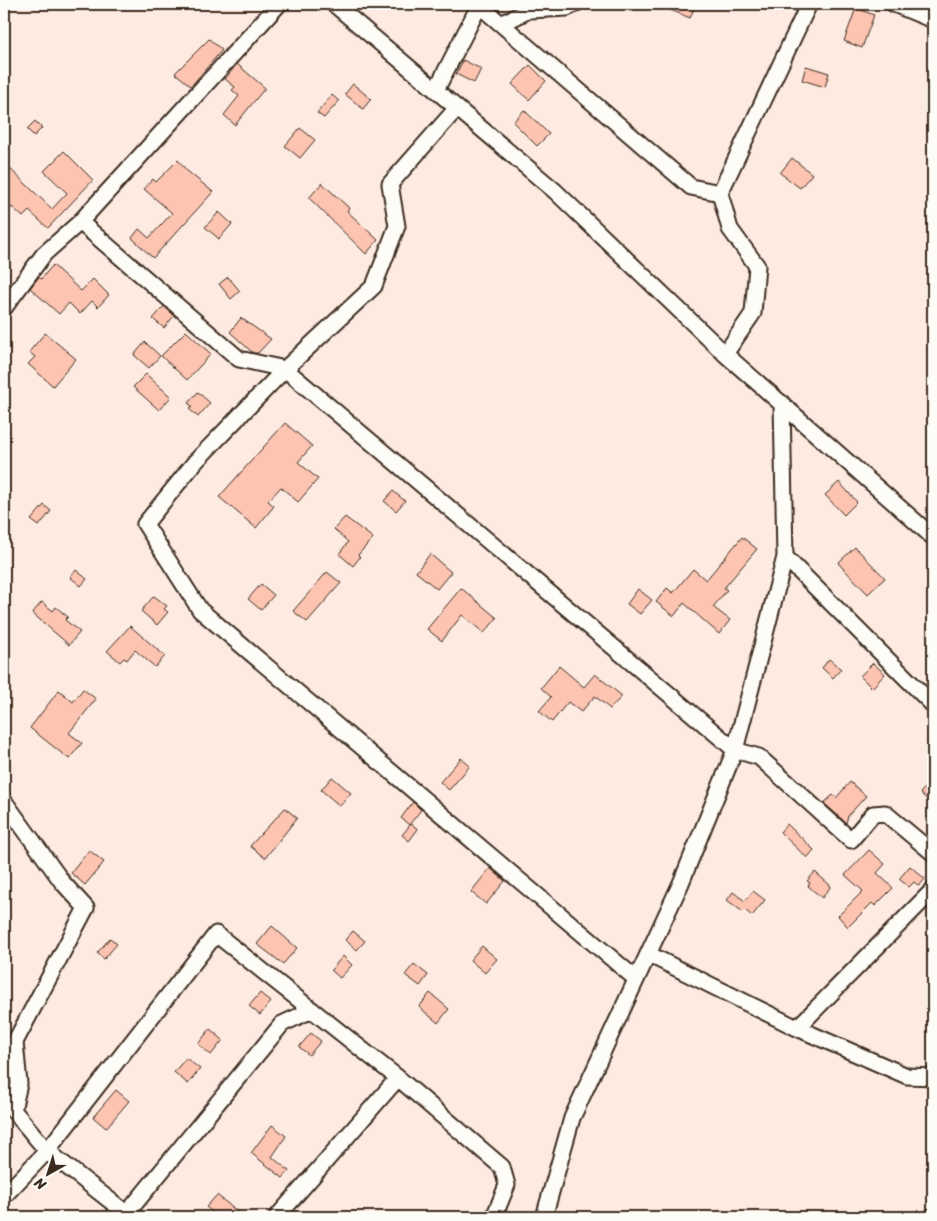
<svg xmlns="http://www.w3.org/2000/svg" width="937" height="1221" font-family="Sriracha,sans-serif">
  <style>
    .building { fill: #fcc4b1; stroke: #3b2a1e }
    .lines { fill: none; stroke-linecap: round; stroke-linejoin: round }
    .minor-casing { stroke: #3b2a1e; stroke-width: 19 }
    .minor { stroke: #fdfcf7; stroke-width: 15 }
  </style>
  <rect width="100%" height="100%" fill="#fdebe2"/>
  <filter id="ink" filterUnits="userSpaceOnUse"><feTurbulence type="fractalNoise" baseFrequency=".02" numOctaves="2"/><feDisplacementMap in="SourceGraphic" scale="10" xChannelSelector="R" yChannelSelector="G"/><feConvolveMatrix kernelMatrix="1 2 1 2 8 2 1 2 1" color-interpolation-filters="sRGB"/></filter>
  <g filter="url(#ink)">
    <path class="building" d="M656 4H696L690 18Z
      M856 8 874 15 862 48 844 41Z
      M209 39 222 50 191 86 175 73Z
      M463 60 481 69 474 83 456 74Z
      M237 64 265 88 235 125 224 115 239 96 232 90 235 87 225 79Z
      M530 65 546 81 529 100 512 84Z
      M806 66 829 73 825 87 802 80Z
      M353 84 371 99 363 109 345 94Z
      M332 95 339 101 324 118 317 113Z
      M524 110 549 134 537 146 513 122Z
      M35 121 42 128 34 136 27 129Z
      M300 128 315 140 300 158 285 146Z
      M64 151 93 180 48 228 29 211 23 217 12 207 4 216V163L52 209 67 193 44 171Z
      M792 158 812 174 800 188 780 173Z
      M178 160 186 170 213 192 153 258 132 238 139 229 149 238 172 213 144 189 153 179 156 182Z
      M322 183 349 208 347 211 378 240 366 254 309 198Z
      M219 212 232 224 219 239 205 227Z
      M53 265 81 291 93 279 109 295 98 307 92 301 80 314 69 303 59 314 30 288 39 277 41 279Z
      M228 277 240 291 231 299 219 284Z
      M164 306 174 316 164 328 153 319Z
      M241 318 271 339 258 353H253L230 332Z
      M186 331 211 354 187 380 161 356Z
      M45 333 76 359 53 386 28 364 35 357 29 352Z
      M145 342 160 356 149 368 134 355Z
      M146 374 171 397 159 410 133 387Z
      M198 392 210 403 198 417 189 409 192 406 188 403Z
      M285 423 312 446 298 462 318 479 298 502 281 487 268 501 274 506 256 528 219 497Z
      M839 482 857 502 844 515 825 495Z
      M393 491 405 501 396 511 384 501Z
      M44 505 51 511 39 526 31 520Z
      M345 517 373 538 358 555 360 557 353 566 339 554 348 542 334 529Z
      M742 537 757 549 724 588 727 590 713 607 730 620 719 634 684 603 674 616 656 602 667 588 673 593 693 569 706 580Z
      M855 547 885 578 868 594 838 563Z
      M430 554 451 572 437 589 416 572Z
      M76 570 87 579 81 586 70 577Z
      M327 572 341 583 307 622 293 611Z
      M261 584 274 595 261 610 248 599Z
      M461 588 497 618 484 633 462 615 442 641 427 629Z
      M638 589 652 600 640 614 627 604Z
      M154 596 167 606 164 609 168 612 157 625 141 611Z
      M42 602 53 611 56 607 68 617 65 620 80 632 69 645 32 613Z
      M130 626 165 656 155 667 135 650 127 660 124 658 120 662 107 651Z
      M829 659 841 669 833 678 822 668Z
      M873 663 885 674 872 688 860 676Z
      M559 666 584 687 595 674 622 696 610 709 595 696 581 712 568 702 552 722 539 711 551 697 541 688Z
      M83 689 96 699 69 733 82 743 69 759 30 728 59 690 73 702Z
      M461 758 470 766 449 790 440 782Z
      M332 777 351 793 340 806 321 790Z
      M933 779V805L920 793Z
      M850 782 866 796 848 816 846 823 824 803 833 795 836 798Z
      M413 802 421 810 409 825 401 818Z
      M285 808 297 818 265 858 250 846Z
      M411 824 418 829 409 841 402 835Z
      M787 824 814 850 807 858 780 832Z
      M89 850 104 862 85 885 71 873Z
      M869 850 885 864 877 873 893 888 875 906 872 903 848 927 838 916 863 891 845 875Z
      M910 866 925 879 919 886 914 882 909 887 899 879Z
      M490 868 505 881 486 904 471 892Z
      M815 872 831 886 822 898 808 886 810 883 807 881Z
      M753 891 765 900 752 916 745 910 743 912 727 900 733 892 745 901Z
      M272 926 297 948 283 964 257 944Z
      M353 931 365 941 357 950 345 940Z
      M110 938 117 944 104 959 97 953Z
      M482 946 497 959 485 973 470 960Z
      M343 956 352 965 340 978 331 970Z
      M414 964 428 975 420 986 405 975Z
      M260 993 271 1002 260 1015 249 1006Z
      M430 993 449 1009 438 1023 419 1007Z
      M210 1029 223 1040 211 1055 198 1044Z
      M311 1033 321 1041 309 1055 299 1047Z
      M186 1058 200 1069 188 1084 174 1072Z
      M116 1090 129 1101 106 1128 93 1117Z
      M272 1125 286 1136 272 1157 289 1171 283 1178 251 1153Z
      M217 1195 244 1217H219L206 1207Z"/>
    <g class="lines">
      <g class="minor-casing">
        <path id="minor" d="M334 4 555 191 725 354 933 537
          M894 4 933 20
          M479 5 691 187 720 193
          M501 24 529 10 567 8 575 4
          M436 90 480 4
          M457 108 390 184 397 226 374 286 285 369 196 461 145 524 200 610 636 979
          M80 222 239 359 285 369 735 750 759 757 851 840 873 814 885 813 933 853
          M4 308 44 254 80 222 279 4
          M725 354 753 313 757 266 730 229 720 193 809 4
          M785 557 933 705
          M4 801 63 883 86 908 15 1042 19 1084 13 1110 47 1151 131 1217
          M648 954 797 1028 907 1076 933 1077
          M797 1028 933 890
          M4 1196 47 1151 216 934 398 1078 502 1167 507 1185 494 1217
          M124 1217 282 1024 312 1010
          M277 1217 398 1078
          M544 1217 572 1118 681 883 735 750 785 557 782 403
          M932 1217 933 1216"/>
      </g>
      <use href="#minor" class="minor"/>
    </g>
  </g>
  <rect width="937" height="1221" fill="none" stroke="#fdfcf7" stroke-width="20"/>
  <rect x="10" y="10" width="917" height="1201" fill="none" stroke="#3b2a1e" stroke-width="2" filter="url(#ink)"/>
  <g transform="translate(48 1174) rotate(219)" stroke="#fdfcf7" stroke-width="4" paint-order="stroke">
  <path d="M0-4L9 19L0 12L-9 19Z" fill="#3b2a1e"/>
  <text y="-8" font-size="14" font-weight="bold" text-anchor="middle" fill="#3b2a1e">N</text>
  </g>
</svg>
